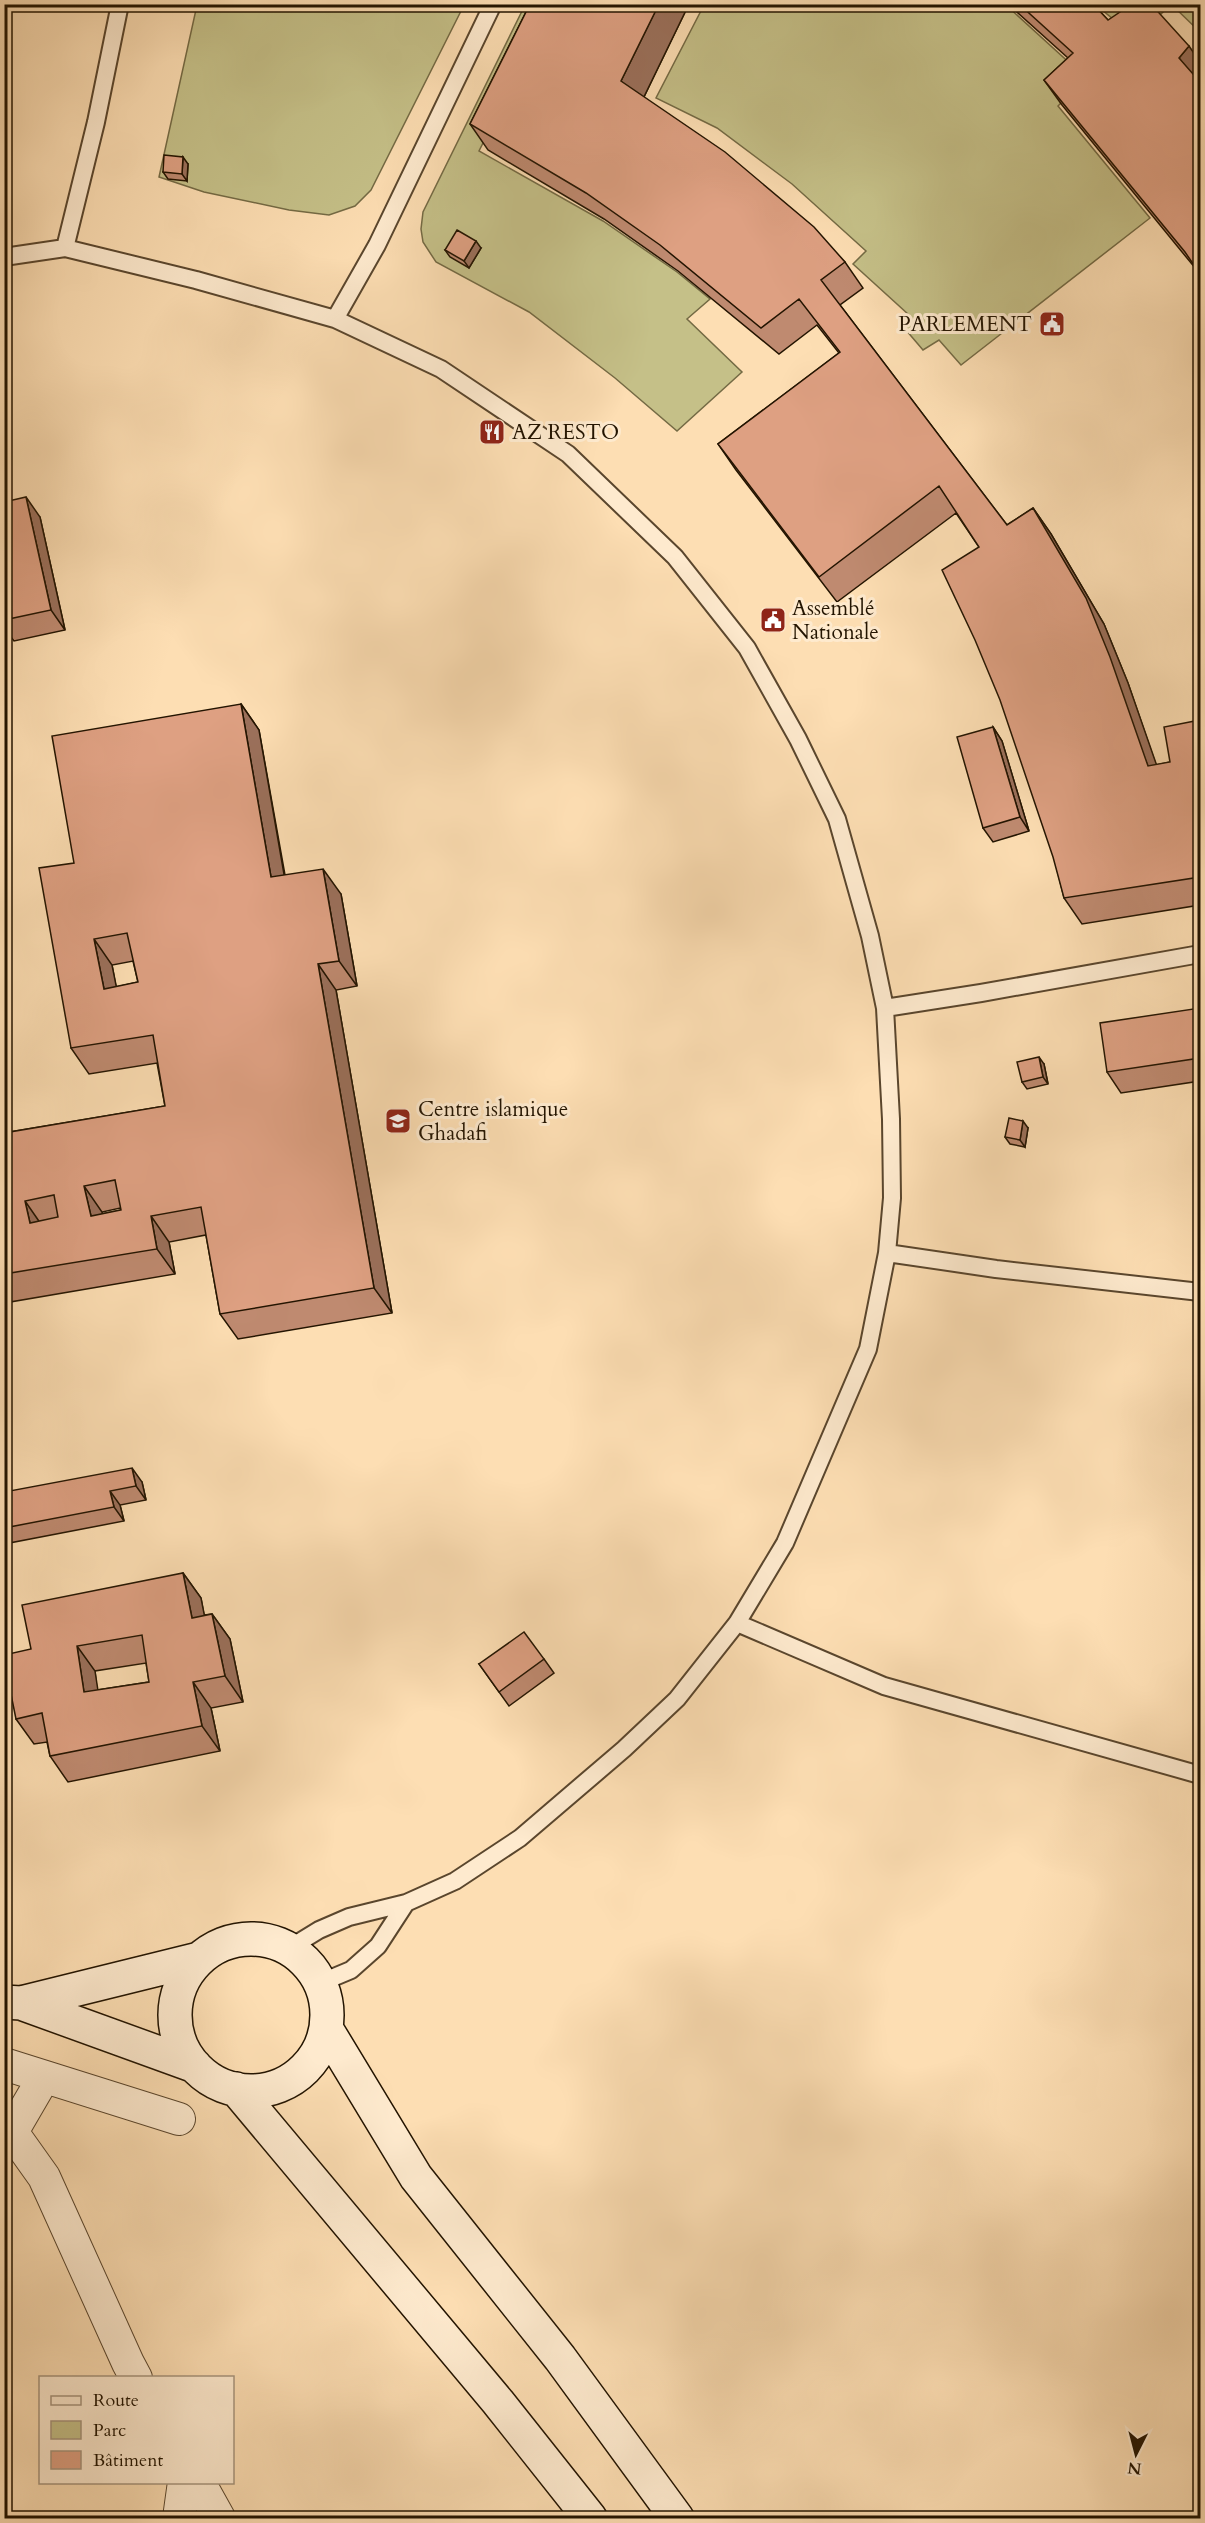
<svg xmlns="http://www.w3.org/2000/svg" width="1205" height="2523" font-family="Cardo,serif">
  <style>
    .green { fill: #c5c088; stroke: #746a44; stroke-width: 1.5 }
    .lines { fill: none; stroke-linecap: round; stroke-linejoin: round }
    .lane-casing { stroke: #5a462d; stroke-width: 20 }
    .street-casing { stroke: #5a462d; stroke-width: 34 }
    .secondary-casing { stroke: #231400; stroke-width: 36 }
    .lane { stroke: #feeace; stroke-width: 16 }
    .street { stroke: #feeace; stroke-width: 32 }
    .secondary { stroke: #feeace; stroke-width: 33 }
    .wall { fill: #bf8a70; stroke: #231400; stroke-width: 1.5; fill-rule: evenodd }
    .shaded-wall { fill: #9b705b; stroke: #231400; stroke-width: 1.5 }
    .building { fill: #dea082; stroke: #231400; stroke-width: 1.5; fill-rule: evenodd }
    .labels { text-anchor: middle; stroke-width: 6; stroke-linejoin: round; paint-order: stroke }
    .poi-label { font-size: 21px; fill: #231400; stroke: #feeace; text-anchor: start }
  </style>
  <rect width="100%" height="100%" fill="#fddeb3"/>
  <filter id="stains"><feTurbulence type="fractalNoise" baseFrequency=".00333" numOctaves="4"/><feColorMatrix values="0 0 0 0 .2 0 0 0 0 .09 0 0 0 0 .02 0 0 0 .5 -.17"/></filter>
  <radialGradient id="worn" r=".72"><stop offset=".6" stop-color="#630" stop-opacity="0"/><stop offset="1" stop-color="#630" stop-opacity=".3"/></radialGradient>
  <path class="green" d="M197 5H464L371 190 355 206 329 215 289 210 204 192 159 177Z
    M525 5H553L479 151 603 221 677 272 710 299 687 319 742 372 677 431 615 378 529 312 436 262 423 242 421 229 423 212Z
    M704 5H1006L1086 78 1058 106 1150 218 961 365 939 340 923 350 900 323 909 315 853 264 866 251 792 184 717 128 656 98Z
    M1096 5H1171L1135 37Z
    M1172 5H1200V32Z"/>
  <g class="lines">
    <g class="lane-casing">
      <path id="lane" d="M65 248 96 122 120 4
        M4 257 65 248 196 280 335 319 441 369 568 454 675 557 747 648 798 739 837 819 870 936 885 1008 891 1119 892 1198 887 1253 868 1349 785 1543 737 1623 677 1699 624 1749 520 1838 455 1881 406 1903 349 1917 319 1930 288 1949
        M335 319 377 245 493 4
        M885 1008 981 993 1200 954
        M887 1253 996 1269 1200 1292
        M737 1623 884 1686 1200 1775
        M320 1983 351 1970 378 1946 406 1903"/>
    </g>
    <g class="street-casing">
      <path id="street" d="M4 2064 179 2119
        M12 2132 44 2177 128 2363 136 2378
        M4 2139 12 2132 44 2077
        M199 2482 219 2518
        M179 2518 184 2482"/>
    </g>
    <g class="secondary-casing">
      <path id="secondary" d="M175 2015a76 76 0 1 1 152 0a76 76 0 1 1-152 0Z
        M4 2002 21 2003 195 2066
        M21 2003 199 1959
        M327 2030 416 2177 560 2358 677 2518
        M236 2089 498 2402 590 2518"/>
    </g>
    <use href="#lane" class="lane"/>
    <use href="#street" class="street"/>
    <use href="#secondary" class="secondary"/>
  </g>
  <path class="wall" d="M530 4H689L644 97 845 262 863 288 840 305 1007 525 1033 508 1051 534 1104 624 1128 683 1156 765 1170 762 1200 720V905L1082 924 1064 898 979 547 956 513 837 602 736 470 718 444 839 353 817 325 779 354 678 271 604 219 488 150 470 124Z
    M1008 4H1093L1108 20 1199 81 1200 274 1062 105 1044 80 1068 58Z
    M188 164 187 181 168 179 163 172Z
    M481 248 469 268 450 257 445 250Z
    M4 502 40 517 65 630 14 641 4 628Z
    M241 704 259 730 285 875 341 894 357 986 336 990 392 1313 238 1339 220 1314 206 1235 169 1242 175 1274 4 1303V1133L165 1106 157 1063 89 1074 71 1048 74 863ZM133 961 138 982 116 987 112 965ZM120 1208 121 1210 102 1214V1212Z
    M993 727 1002 741 1029 831 993 842 983 828Z
    M1200 1008V1081L1121 1093 1107 1072Z
    M1044 1064 1048 1084 1027 1089 1022 1082Z
    M1028 1128 1025 1147 1010 1144 1005 1137Z
    M142 1482 146 1500 120 1505 124 1521 4 1544V1492Z
    M183 1573 201 1598 204 1615 212 1614 230 1639 243 1702 211 1708 220 1751 68 1782 50 1756 47 1742 34 1744 16 1719 31 1649ZM146 1663 149 1682 97 1690 95 1671Z
    M544 1659 554 1673 509 1706 479 1664Z"/>
  <path class="shaded-wall" d="M659 4H689L639 107 621 81Z
    M1189 46 1200 62V79L1197 83 1179 58Z
    M183 157 188 164 187 181 182 174Z
    M476 241 481 248 469 268 464 261Z
    M26 497 40 517 65 630 51 610Z
    M1033 508 1051 534 1104 624 1128 683 1166 792 1148 766Z
    M241 704 259 730 289 903 271 877Z
    M993 727 1002 741 1029 831 1020 817Z
    M323 869 341 894 357 986 339 961Z
    M94 939 112 965 122 1015 104 989Z
    M318 964 336 990 392 1313 374 1288Z
    M1039 1057 1044 1064 1048 1084 1043 1077Z
    M1023 1121 1028 1128 1025 1147 1020 1140Z
    M84 1186 102 1212 109 1242 91 1216Z
    M25 1201 43 1227 30 1223Z
    M151 1216 169 1242 175 1274 157 1249Z
    M132 1468 142 1482 146 1500 136 1486Z
    M110 1491 120 1505 124 1521 114 1507Z
    M183 1573 201 1598 210 1644 192 1618Z
    M212 1614 230 1639 243 1702 225 1676Z
    M77 1646 95 1671 102 1717 84 1692Z
    M193 1682 211 1708 220 1751 202 1726Z"/>
  <path class="building" d="M530 4H659L621 81 725 152 814 227 845 262 821 280 1007 525 1033 508 1086 598 1110 657 1148 766 1170 762 1164 727 1200 720V877L1064 898 1053 857 1000 700 975 640 942 570 979 547 939 486 819 577 718 444 840 352 799 299 761 328 660 245 586 193 470 124Z
    M1019 4H1093L1108 20 1132 4H1151L1189 46 1179 58 1200 82V274L1185 252 1044 80 1073 53Z
    M164 155 183 157 182 174 163 172Z
    M457 230 476 241 464 261 445 250Z
    M26 497 51 610 4 620V502Z
    M241 704 271 877 323 869 339 961 318 964 374 1288 220 1314 201 1207 151 1216 157 1249 4 1274V1133L165 1106 153 1035 71 1048 39 868 74 863 52 736ZM127 933 138 982 104 989 94 939ZM115 1180 121 1210 91 1216 84 1186ZM54 1195 58 1217 30 1223 25 1201Z
    M993 727 1020 817 983 828 957 737Z
    M1200 1008V1058L1107 1072 1100 1023Z
    M1039 1057 1043 1077 1022 1082 1017 1062Z
    M1009 1118 1023 1121 1020 1140 1005 1137Z
    M132 1468 136 1486 110 1491 114 1507 4 1528V1492Z
    M183 1573 192 1618 212 1614 225 1676 193 1682 202 1726 50 1756 42 1713 16 1719 4 1660V1655L31 1649 22 1605ZM142 1635 149 1682 84 1692 77 1646Z
    M524 1632 544 1659 499 1692 479 1664Z"/>
  <defs>
    <g id="civic-square" transform="scale(1.35)"><rect x="-9" y="-9" width="18" height="18" rx="4" fill="#8f2418" stroke="#feeace"/><path d="M-.6-6.5H3V-4.5H.6V-3L4-1V1h2V6H-6V1h2V-1L-.6-3ZM-1.2 2.5V6h2.4V2.5Z" fill="#fff"/></g>
    <g id="restaurant-square" transform="scale(1.35)"><rect x="-9" y="-9" width="18" height="18" rx="4" fill="#8f2418" stroke="#feeace"/><path d="M-5-6h1v4h1v-4h1v4h1v-4h1v5L-1.5 .5V6h-2V.5L-5-1ZM5-6V6H3V1.5H1.5Q1.5-4 5-6Z" fill="#fff"/></g>
    <g id="university-square" transform="scale(1.35)"><rect x="-9" y="-9" width="18" height="18" rx="4" fill="#8f2418" stroke="#feeace"/><path d="M0-5L7-2L0 1L-7-2ZM-4 1L0 2.5L4 1V4Q0 6-4 4Z" fill="#fff"/></g>
  </defs>
  <g fill-rule="evenodd">
    <use href="#civic-square" x="1052" y="324"/>
    <use href="#restaurant-square" x="492" y="432"/>
    <use href="#civic-square" x="773" y="620"/>
    <use href="#university-square" x="398" y="1121"/>
  </g>
  <g class="labels">
    <g class="poi-label">
      <text x="1032" y="331" text-anchor="end">PARLEMENT</text>
      <text x="512" y="439">AZ RESTO</text>
      <text x="792" y="615">Assemblé<tspan x="792" dy="24">Nationale</tspan></text>
      <text x="418" y="1116">Centre islamique<tspan x="418" dy="24">Ghadafi</tspan></text>
    </g>
  </g>
  <rect width="1205" height="2523" fill="none" stroke="#fddeb3" stroke-width="24"/>
  <rect x="6" y="6" width="1193" height="2511" fill="none" stroke="#231400" stroke-width="3"/>
  <rect x="12" y="12" width="1181" height="2499" fill="none" stroke="#231400" stroke-width="1.5"/>
  <rect x="39" y="2376" width="195" height="108" fill="#feeace" stroke="#a6947c" stroke-width="1.5"/>
  <rect x="51" y="2396" width="30" height="9" fill="#feeace" stroke="#a6947c" stroke-width="1.5"/>
  <text x="93" y="2406" font-size="18" fill="#231400">Route</text>
  <rect x="51" y="2421" width="30" height="18" fill="#c5c088" stroke="#a6947c" stroke-width="1.5"/>
  <text x="93" y="2436" font-size="18" fill="#231400">Parc</text>
  <rect x="51" y="2451" width="30" height="18" fill="#dea082" stroke="#a6947c" stroke-width="1.5"/>
  <text x="93" y="2466" font-size="18" fill="#231400">Bâtiment</text>
  <g transform="translate(1136 2454) rotate(186)" stroke="#feeace" stroke-width="4.5" paint-order="stroke">
  <path d="M0-4.5L10 22L0 15L-10 22Z" fill="#231400"/>
  <text y="-9" font-size="16" font-weight="bold" text-anchor="middle" fill="#231400">N</text>
  </g>
  <rect width="100%" height="100%" filter="url(#stains)"/>
  <rect width="100%" height="100%" fill="url(#worn)"/>
</svg>
